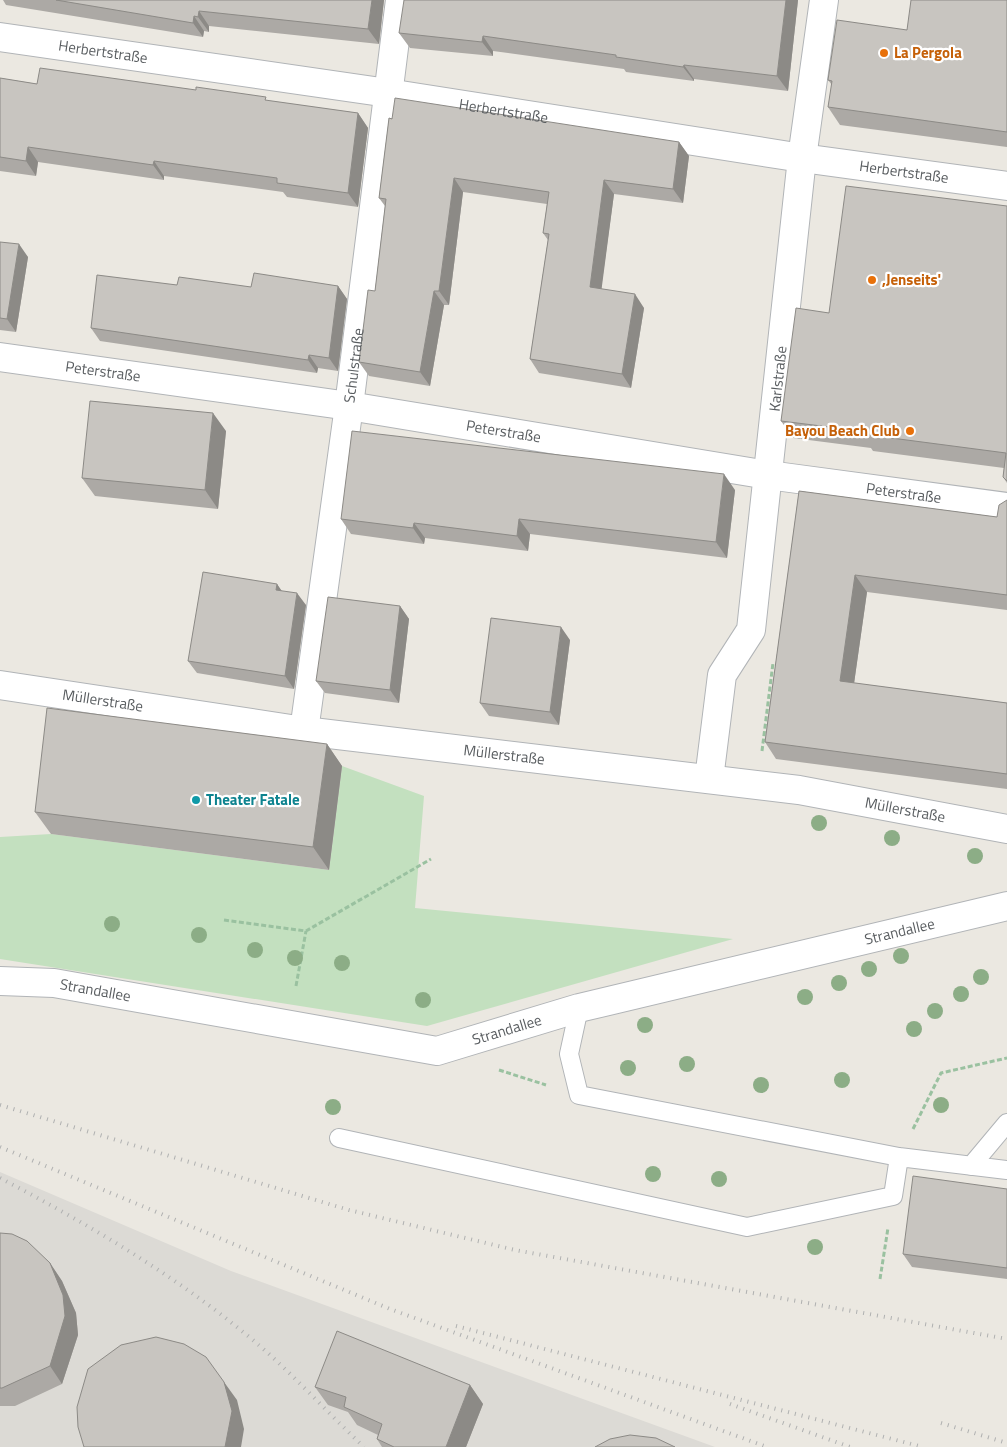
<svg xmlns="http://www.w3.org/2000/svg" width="1007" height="1447" font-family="'Titillium Web',sans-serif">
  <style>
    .industrial { fill: #dcdad5 }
    .green { fill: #c3e0bf }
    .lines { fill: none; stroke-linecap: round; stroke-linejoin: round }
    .service-casing { stroke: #b1b4b7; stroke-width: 20 }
    .minor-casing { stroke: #b1b4b7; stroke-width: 30 }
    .path { stroke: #9ac1a0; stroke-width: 3; stroke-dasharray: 5 2.5; stroke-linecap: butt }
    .service { stroke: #fff; stroke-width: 18 }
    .minor { stroke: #fff; stroke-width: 28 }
    .rail { stroke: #afb0b0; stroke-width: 4; stroke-dasharray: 1 6; stroke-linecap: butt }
    .tree { fill: #8cad86 }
    .wall { fill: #aca9a5 }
    .shaded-wall { fill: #8c8a86 }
    .building { fill: #c8c5c0; stroke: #8c8a86 }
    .food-dot { fill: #e8710a; stroke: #fff; stroke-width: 2 }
    .culture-dot { fill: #0f9aa8; stroke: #fff; stroke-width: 2 }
    .labels { text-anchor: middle; stroke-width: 4.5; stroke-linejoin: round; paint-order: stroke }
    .street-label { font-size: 15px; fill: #595d60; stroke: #fff }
    .food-label { font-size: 15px; font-weight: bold; fill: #c56008; stroke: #fff; text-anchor: start }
    .culture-label { font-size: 15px; font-weight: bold; fill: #0d838f; stroke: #fff; text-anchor: start }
  </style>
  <rect width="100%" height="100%" fill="#ebe8e1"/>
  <path class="industrial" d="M0 1172 231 1271 715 1447H0Z"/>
  <path class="green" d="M342 766 424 796 415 908 733 939 427 1026 0 959V837L51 834 329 870Z"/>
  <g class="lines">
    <g class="service-casing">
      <path id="service" d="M579 1008 569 1054 579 1095 899 1157 1007 1170
        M339 1138 747 1227 893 1196 899 1157
        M971 1166 1007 1123"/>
    </g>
    <g class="minor-casing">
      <g id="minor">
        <path id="s1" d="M0 37 388 93 802 158 1007 186"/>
        <path id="s2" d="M0 357 349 406 768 475 1007 507"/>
        <path id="s3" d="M0 685 304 731 799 790 1007 829"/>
        <path id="s4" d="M304 731 349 406 400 0"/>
        <path id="s5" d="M709 779 722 675 751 630 802 158 824 0"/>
        <path id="s6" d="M0 981 54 983 437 1051 579 1008 1007 906"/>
      </g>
    </g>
    <path class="path" d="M762 751 773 663
      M224 920 306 931 431 859
      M296 986 306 931
      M499 1070 546 1085
      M913 1129 941 1073 1007 1058
      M880 1279 888 1228"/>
    <use href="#service" class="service"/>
    <use href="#minor" class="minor"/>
    <path class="rail" d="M0 1105 349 1210 515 1250 1007 1339
      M0 1147 390 1309 767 1447
      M0 1178C94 1227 190 1284 269 1354 302 1384 332 1417 364 1447
      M456 1326 923 1447
      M730 1404 850 1447
      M941 1423 1007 1443"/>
  </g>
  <g class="tree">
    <circle cx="819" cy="823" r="8"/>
    <circle cx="892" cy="838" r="8"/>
    <circle cx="975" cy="856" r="8"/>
    <circle cx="112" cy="924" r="8"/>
    <circle cx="199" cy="935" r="8"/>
    <circle cx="255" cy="950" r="8"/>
    <circle cx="901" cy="956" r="8"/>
    <circle cx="295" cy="958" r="8"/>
    <circle cx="342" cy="963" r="8"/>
    <circle cx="869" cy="969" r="8"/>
    <circle cx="981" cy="977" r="8"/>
    <circle cx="839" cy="983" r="8"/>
    <circle cx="961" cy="994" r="8"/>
    <circle cx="805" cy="997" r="8"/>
    <circle cx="423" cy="1000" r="8"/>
    <circle cx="935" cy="1011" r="8"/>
    <circle cx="645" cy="1025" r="8"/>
    <circle cx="914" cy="1029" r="8"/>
    <circle cx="687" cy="1064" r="8"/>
    <circle cx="628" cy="1068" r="8"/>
    <circle cx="842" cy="1080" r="8"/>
    <circle cx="761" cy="1085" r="8"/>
    <circle cx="941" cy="1105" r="8"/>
    <circle cx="333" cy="1107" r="8"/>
    <circle cx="653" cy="1174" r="8"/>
    <circle cx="719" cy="1179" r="8"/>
    <circle cx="815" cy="1247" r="8"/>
  </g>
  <path class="wall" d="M3 0H384L379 44 209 26V32L204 31 203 37 6 5Z
    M798 0 788 91 694 79V81L626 72 624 69 493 51V56L410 48 399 33Z
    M1007 0V147L840 125 828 107 832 85 828 80 907 30Z
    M0 78 37 84 268 101 358 113 368 128 358 207 287 197 283 192 164 176V180L38 162 36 176 0 171Z
    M389 118 679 142 689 156 683 203 614 194 601 289 644 308 631 388 539 373 530 359 548 240 543 233 547 204 463 192 449 305H444L430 386 369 376 359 362 375 291 385 206 379 198Z
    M1007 206V483L1003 477 1004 468 873 451 871 448 793 438 781 421 829 313Z
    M0 242 28 257 16 332 0 330Z
    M177 285 251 287 338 286 347 299 338 371 318 368 317 373 100 341 91 328Z
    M226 431 218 509 95 496 82 478Z
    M735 490 727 558 530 534 528 551 425 538 424 544 351 534 341 519Z
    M799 491 997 517 1007 500V610L867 592 854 683 1007 703V789L776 759 765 742Z
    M277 584 281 591 306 605 294 689 197 673 188 661Z
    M400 606 409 619 399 703 325 693 316 681Z
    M570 640 559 725 489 716 480 703Z
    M327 744 342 766 329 870 51 834 35 812Z
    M1007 1189V1279L912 1267 903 1254Z
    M0 1233 50 1263 62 1281 76 1313 78 1335 62 1384 15 1406H0Z
    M470 1385 483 1404 466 1447H382L377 1439 378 1435 357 1425 348 1412 328 1405 315 1387Z"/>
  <path class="shaded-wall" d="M372 0H384L379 44 368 29Z
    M786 0H798L788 91 777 76Z
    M199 11 209 26V32L198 17Z
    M194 16 204 31 203 37 193 23Z
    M483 36 493 51V56L482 42Z
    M684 65 694 79V81L683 67Z
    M358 113 368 128 358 207 348 193Z
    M679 142 689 156 683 203 673 189Z
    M28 147 38 162 36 176 26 161Z
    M154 161 164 176V180L153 165Z
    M454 178 463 192 449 305 439 291Z
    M604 180 614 194 600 301 590 287Z
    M19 244 28 257 16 332 7 319Z
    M338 286 347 299 338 371 329 358Z
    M434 291 444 305 430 386 420 372Z
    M635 294 644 308 631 388 622 374Z
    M309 355 318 368 317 373 308 360Z
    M213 413 226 431 218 509 205 490Z
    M724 474 735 490 727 558 716 542Z
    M519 519 530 534 528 551 517 536Z
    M414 523 425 538 424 544 413 528Z
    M855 575 867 592 852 698 840 681Z
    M277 584 286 597 276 590Z
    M297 593 306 605 294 689 285 676Z
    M400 606 409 619 399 703 390 690Z
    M561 627 570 640 559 725 550 712Z
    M327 744 342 766 329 870 313 847Z
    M50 1263 62 1281 76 1313 78 1335 62 1384 50 1366Z
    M224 1382 237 1400 244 1429 241 1447H225Z
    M470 1385 483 1404 466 1447H446Z"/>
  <path class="building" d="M56 0H372L368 29 199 11 198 17 194 16 193 23Z
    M404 0H786L777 76 684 65 683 67 616 57V55L483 36 482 42 399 33Z
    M911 0H1007V132L828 107 832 81 828 80 837 20 907 30Z
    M40 68 196 90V87L266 97 265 100 358 113 348 193 277 183V178L154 161 153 165 28 147 26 161 0 157V78L37 84Z
    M395 98 679 142 673 189 604 180 590 287 635 294 622 374 530 359 549 234 543 233 549 192 454 178 439 291H434L420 372 359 362 368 290 375 291 386 199 379 198 389 118 392 119Z
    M846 186 1007 206V481L1003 477 1006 453 861 434 862 431 781 421 796 308 829 313Z
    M0 242 19 244 7 319 0 318Z
    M254 273 338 286 329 358 309 355 308 360 91 328 97 275 177 285 179 277 251 287Z
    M90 401 213 413 205 490 82 478Z
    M352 431 724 474 716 542 519 519 517 536 414 523 413 528 341 519Z
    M799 491 997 517 999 505 1007 500V595L855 575 840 681 1007 703V774L765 742Z
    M203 572 277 584 276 590 297 593 285 676 188 661Z
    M328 597 400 606 390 690 316 681Z
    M491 618 561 627 550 712 480 703Z
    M47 708 327 744 313 847 35 812Z
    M913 1176 1007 1189V1268L903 1254Z
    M0 1233 12 1234 27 1241 50 1263 63 1295 65 1316 50 1366 2 1388H0Z
    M337 1331 470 1385 446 1447H394L377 1439 382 1424 344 1407 346 1397 315 1387Z
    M156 1337 184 1344 206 1357 224 1382 232 1411 225 1447H84L78 1427 77 1407 88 1369 121 1345Z
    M630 1435 656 1438 675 1447H595L610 1439Z"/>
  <g class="food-dot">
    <circle cx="884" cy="53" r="5"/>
    <circle cx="872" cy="280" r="5"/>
    <circle cx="910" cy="431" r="5"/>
  </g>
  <circle class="culture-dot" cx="196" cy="800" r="5"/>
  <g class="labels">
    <g class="street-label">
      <text dy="5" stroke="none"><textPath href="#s1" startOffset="104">Herbertstraße</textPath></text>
      <text dy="5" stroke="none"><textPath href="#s1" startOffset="509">Herbertstraße</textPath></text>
      <text dy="5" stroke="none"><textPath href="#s1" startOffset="914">Herbertstraße</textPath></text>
      <text dy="5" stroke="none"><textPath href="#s4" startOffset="369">Schulstraße</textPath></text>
      <text dy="5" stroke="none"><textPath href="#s2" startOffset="104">Peterstraße</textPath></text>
      <text dy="5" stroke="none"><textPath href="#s5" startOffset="411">Karlstraße</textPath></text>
      <text dy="5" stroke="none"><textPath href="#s2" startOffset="509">Peterstraße</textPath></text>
      <text dy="5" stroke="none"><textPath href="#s2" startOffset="914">Peterstraße</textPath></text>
      <text dy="5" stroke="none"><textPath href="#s3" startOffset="104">Müllerstraße</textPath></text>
      <text dy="5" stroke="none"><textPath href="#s3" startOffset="509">Müllerstraße</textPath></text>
      <text dy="5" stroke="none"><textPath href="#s3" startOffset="914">Müllerstraße</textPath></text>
      <text dy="5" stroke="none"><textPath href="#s6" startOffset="921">Strandallee</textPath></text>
      <text dy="5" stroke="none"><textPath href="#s6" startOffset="96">Strandallee</textPath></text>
      <text dy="5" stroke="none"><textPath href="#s6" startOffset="516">Strandallee</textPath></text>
    </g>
    <g class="food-label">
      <text x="894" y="58">La Pergola</text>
      <text x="882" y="285">,Jenseits'</text>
      <text x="900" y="436" text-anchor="end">Bayou Beach Club</text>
    </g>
    <g class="culture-label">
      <text x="206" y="805">Theater Fatale</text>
    </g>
  </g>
</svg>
